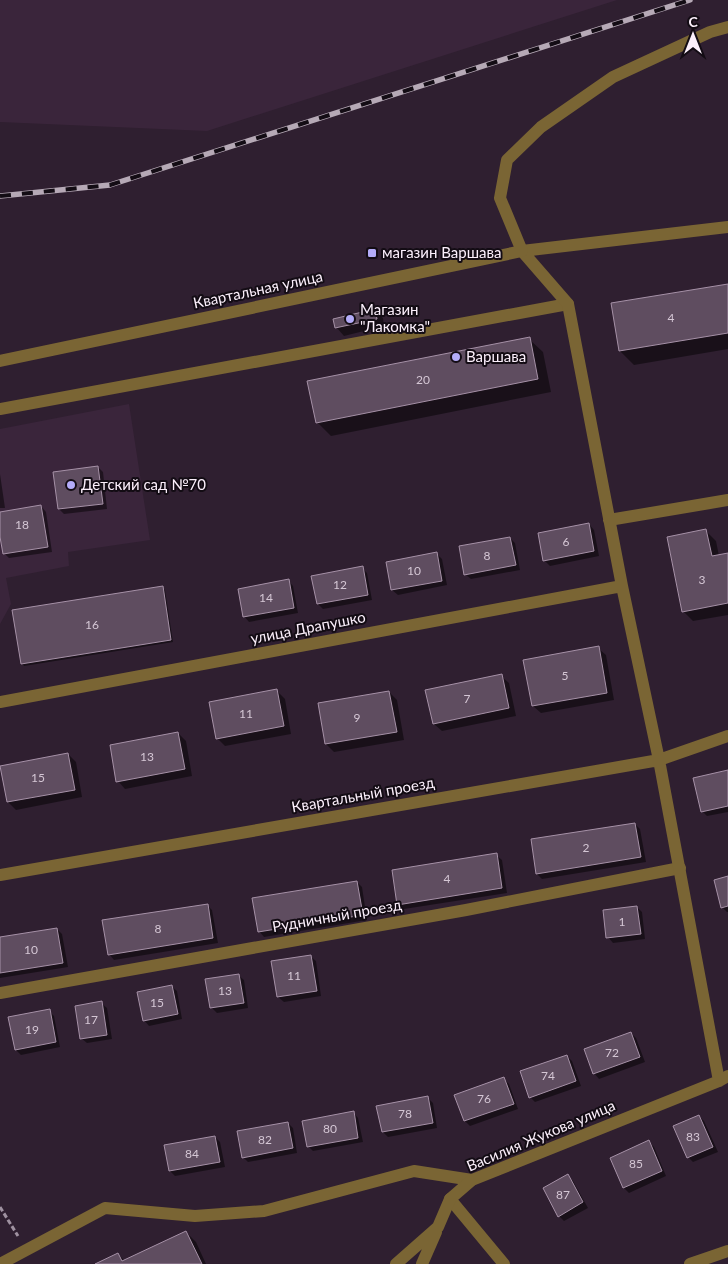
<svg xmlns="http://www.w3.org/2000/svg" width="728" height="1264" font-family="Lato,sans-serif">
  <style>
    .built { fill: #3a253b }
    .shadow { fill: #0007 }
    .building { fill: #5f4d60; stroke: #a691a7 }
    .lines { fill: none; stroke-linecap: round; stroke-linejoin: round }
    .path { stroke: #9f91a0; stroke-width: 3; stroke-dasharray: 5 2.5; stroke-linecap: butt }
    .service { stroke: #7a6534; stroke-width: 12 }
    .minor { stroke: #7a6534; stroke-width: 12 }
    .tertiary { stroke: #7a6534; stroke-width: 12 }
    .rail-casing { stroke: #b6a9b6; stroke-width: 5.5 }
    .rail { stroke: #130c14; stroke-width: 4; stroke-dasharray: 11; stroke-linecap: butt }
    .poi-dot { fill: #b4acf9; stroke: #130c14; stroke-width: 2 }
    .labels { text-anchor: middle; stroke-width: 4; stroke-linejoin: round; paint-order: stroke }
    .number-label { font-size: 12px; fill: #d5c7d5 }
    .poi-label { font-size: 15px; fill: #fcf0fc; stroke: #130c14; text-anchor: start }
    .street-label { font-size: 15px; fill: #fcf0fc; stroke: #130c14 }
  </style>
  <rect width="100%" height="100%" fill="#2f1f30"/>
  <path class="built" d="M0 0H617L207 131 0 122Z
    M129 404 150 540 68 552 69 566 6 578 11 604 0 624V429Z"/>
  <path class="shadow" d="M728 285V349L634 365 620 351 613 304Z
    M375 311 383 318 384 326 344 336 337 328 335 320Z
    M529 339 543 352 551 392 331 436 317 422Z
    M98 467 103 472 107 509 64 514 59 509Z
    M0 474 5 508H0Z
    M41 506 46 512 52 552 9 558 4 553 0 529V513Z
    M589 524 594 530 599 556 550 566 544 560Z
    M706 531 716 541 719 556 728 554V615L693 621 683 611Z
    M510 538 515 543 520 570 471 579 465 574Z
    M437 554 442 559 447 585 398 595 392 590Z
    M362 568 367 573 372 600 323 609 318 604Z
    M288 580 293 586 298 613 249 622 244 616Z
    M162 588 165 590 173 642 24 666 22 663Z
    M598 648 606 655 614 700 541 713 533 706Z
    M501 676 509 683 516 716 442 731 434 724Z
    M277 691 285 699 291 734 225 746 217 738Z
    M389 692 397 700 404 740 334 752 326 744Z
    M178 733 186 741 192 776 125 789 118 781Z
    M68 754 76 762 82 797 16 810 8 802 1 767Z
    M728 772V812L707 816 702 811Z
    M635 824 640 829 646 862 542 879 537 874Z
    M496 855 502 860 507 893 404 909 398 904Z
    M728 878V912H727L722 907Z
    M357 882 362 887 367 920 264 937 259 931Z
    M207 905 212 910 218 943 114 960 109 954Z
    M637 907 642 912 645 939 613 943 608 937Z
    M57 929 62 934 68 967 0 978V938Z
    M310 956 316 961 321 996 284 1002 278 997Z
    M238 975 244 980 248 1008 217 1013 212 1008 207 980Z
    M171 986 177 991 182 1019 149 1026 144 1020Z
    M101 1003 107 1008 112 1039 87 1043 81 1038Z
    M49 1011 54 1016 60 1047 21 1055 16 1050Z
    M631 1033 636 1038 645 1062 599 1079 594 1073Z
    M567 1056 572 1061 581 1086 535 1102 530 1097Z
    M504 1079 509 1084 518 1109 470 1126 465 1121Z
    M428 1098 433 1103 437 1128 388 1137 383 1132Z
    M353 1112 358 1118 363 1142 313 1151 308 1146Z
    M699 1116 704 1121 718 1152 693 1162 688 1157Z
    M288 1123 293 1128 297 1153 248 1162 243 1157Z
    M215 1137 220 1142 225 1167 175 1176 170 1171 165 1146Z
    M649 1142 654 1147 666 1176 629 1193 624 1188Z
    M567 1176 573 1181 588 1208 564 1221 559 1216Z
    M186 1232 196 1242 206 1264H97L118 1254 125 1261Z"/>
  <path class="building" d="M728 284V333L619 351 611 303Z
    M375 309 377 319 335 328 333 319Z
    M530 337 538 379 316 423 307 381Z
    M98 466 103 504 58 509 53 472Z
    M41 505 48 547 3 554 0 537V512Z
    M589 523 594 551 543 561 538 533Z
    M706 529 712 556 728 553V603L682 612 667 537Z
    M510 537 516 565 464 575 459 546Z
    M437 552 442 581 391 590 386 562Z
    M363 566 368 595 317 604 311 576Z
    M289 579 294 608 243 617 238 589Z
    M163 586 171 640 21 664 12 610Z
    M599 646 607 693 532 706 523 660Z
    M502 674 509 708 433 724 425 690Z
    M277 689 284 726 216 739 209 702Z
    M389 691 397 732 325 744 318 703Z
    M178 732 185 769 116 782 110 745Z
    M68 753 75 790 7 802 0 766Z
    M728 770V806L701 812 693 778Z
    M635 823 641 857 536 874 531 839Z
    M497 853 502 888 397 905 392 870Z
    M728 876V906L721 908 714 880Z
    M357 881 363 915 258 932 252 898Z
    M208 904 213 938 108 955 102 920Z
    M637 906 641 934 606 938 603 910Z
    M57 928 63 963 0 973V937Z
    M311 955 317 991 277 997 271 961Z
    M239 974 244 1003 210 1008 205 979Z
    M172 985 178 1014 143 1021 137 992Z
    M102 1001 107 1035 80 1039 75 1006Z
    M50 1009 56 1042 15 1050 8 1017Z
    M631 1032 640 1057 593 1074 584 1049Z
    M567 1055 576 1081 529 1098 520 1071Z
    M504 1077 514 1104 464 1121 454 1095Z
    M428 1096 433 1123 382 1132 376 1106Z
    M354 1111 358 1138 307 1147 302 1121Z
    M699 1115 713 1147 687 1158 673 1126Z
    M288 1122 293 1148 242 1158 237 1131Z
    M215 1136 220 1162 169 1171 164 1145Z
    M649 1140 662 1171 623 1188 610 1158Z
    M568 1174 583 1202 558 1217 543 1188Z
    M186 1231 202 1264H95L118 1253 122 1261Z"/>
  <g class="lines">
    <path class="path" d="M0 1207 18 1236"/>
    <path class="service" d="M0 409 568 304
      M0 993 466 910 680 868
      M450 1199 504 1264
      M0 1264 105 1208 195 1216 264 1211 414 1171 472 1180
      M690 1264 728 1251"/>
    <path class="minor" d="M522 251 568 304 622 586 659 760 719 1081
      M522 251 728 227
      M609 520 728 500
      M0 702 622 586
      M0 875 659 760 728 736
      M396 1264 438 1227 450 1199 472 1180 719 1081 728 1076
      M422 1264 436 1232"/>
    <path class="tertiary" d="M0 361 522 251 500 198 507 160 541 127 613 77 710 32 728 27"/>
    <g class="rail-casing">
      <path id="rail" d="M0 196 110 185 690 0"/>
    </g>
    <use href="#rail" class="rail"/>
  </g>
  <g class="poi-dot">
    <rect x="367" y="248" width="10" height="10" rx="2.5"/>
    <circle cx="350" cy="319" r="5"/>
    <circle cx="456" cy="357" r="5"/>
    <circle cx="71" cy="485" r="5"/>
  </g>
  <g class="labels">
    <g class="number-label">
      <text x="671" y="322">4</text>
      <text x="423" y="384">20</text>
      <text x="22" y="529">18</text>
      <text x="566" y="546">6</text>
      <text x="487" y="560">8</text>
      <text x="414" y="575">10</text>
      <text x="702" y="584">3</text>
      <text x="340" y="589">12</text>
      <text x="266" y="602">14</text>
      <text x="92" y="629">16</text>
      <text x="565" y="680">5</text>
      <text x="467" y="703">7</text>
      <text x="246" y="718">11</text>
      <text x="357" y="722">9</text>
      <text x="147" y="761">13</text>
      <text x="38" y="782">15</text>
      <text x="586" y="852">2</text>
      <text x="447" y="883">4</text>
      <text x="622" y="926">1</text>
      <text x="158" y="933">8</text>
      <text x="31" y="954">10</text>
      <text x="294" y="980">11</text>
      <text x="225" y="995">13</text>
      <text x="157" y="1007">15</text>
      <text x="91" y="1024">17</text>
      <text x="32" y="1034">19</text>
      <text x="612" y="1057">72</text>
      <text x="548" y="1080">74</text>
      <text x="484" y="1103">76</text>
      <text x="405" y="1118">78</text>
      <text x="330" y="1133">80</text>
      <text x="693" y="1141">83</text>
      <text x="265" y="1144">82</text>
      <text x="192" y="1158">84</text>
      <text x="636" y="1168">85</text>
      <text x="563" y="1199">87</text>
    </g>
    <g class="poi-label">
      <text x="382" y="258">магазин Варшава</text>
      <text x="360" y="315">Магазин<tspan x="360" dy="17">"Лакомка"</tspan></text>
      <text x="466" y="362">Варшава</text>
      <text x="81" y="490">Детский сад №70</text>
    </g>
    <g class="street-label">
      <text transform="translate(258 290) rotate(-12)" y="5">Квартальная улица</text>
      <text transform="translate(308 628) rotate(-11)" y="5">улица Драпушко</text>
      <text transform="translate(363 795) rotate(-10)" y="5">Квартальный проезд</text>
      <text transform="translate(337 916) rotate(-10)" y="5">Рудничный проезд</text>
      <text transform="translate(541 1136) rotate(-23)" y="5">Василия Жукова улица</text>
    </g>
  </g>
  <g transform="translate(693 35)" stroke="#130c14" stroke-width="4" paint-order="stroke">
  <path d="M0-4L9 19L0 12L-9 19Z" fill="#fcf0fc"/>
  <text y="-8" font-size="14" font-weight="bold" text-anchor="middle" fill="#fcf0fc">С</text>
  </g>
</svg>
